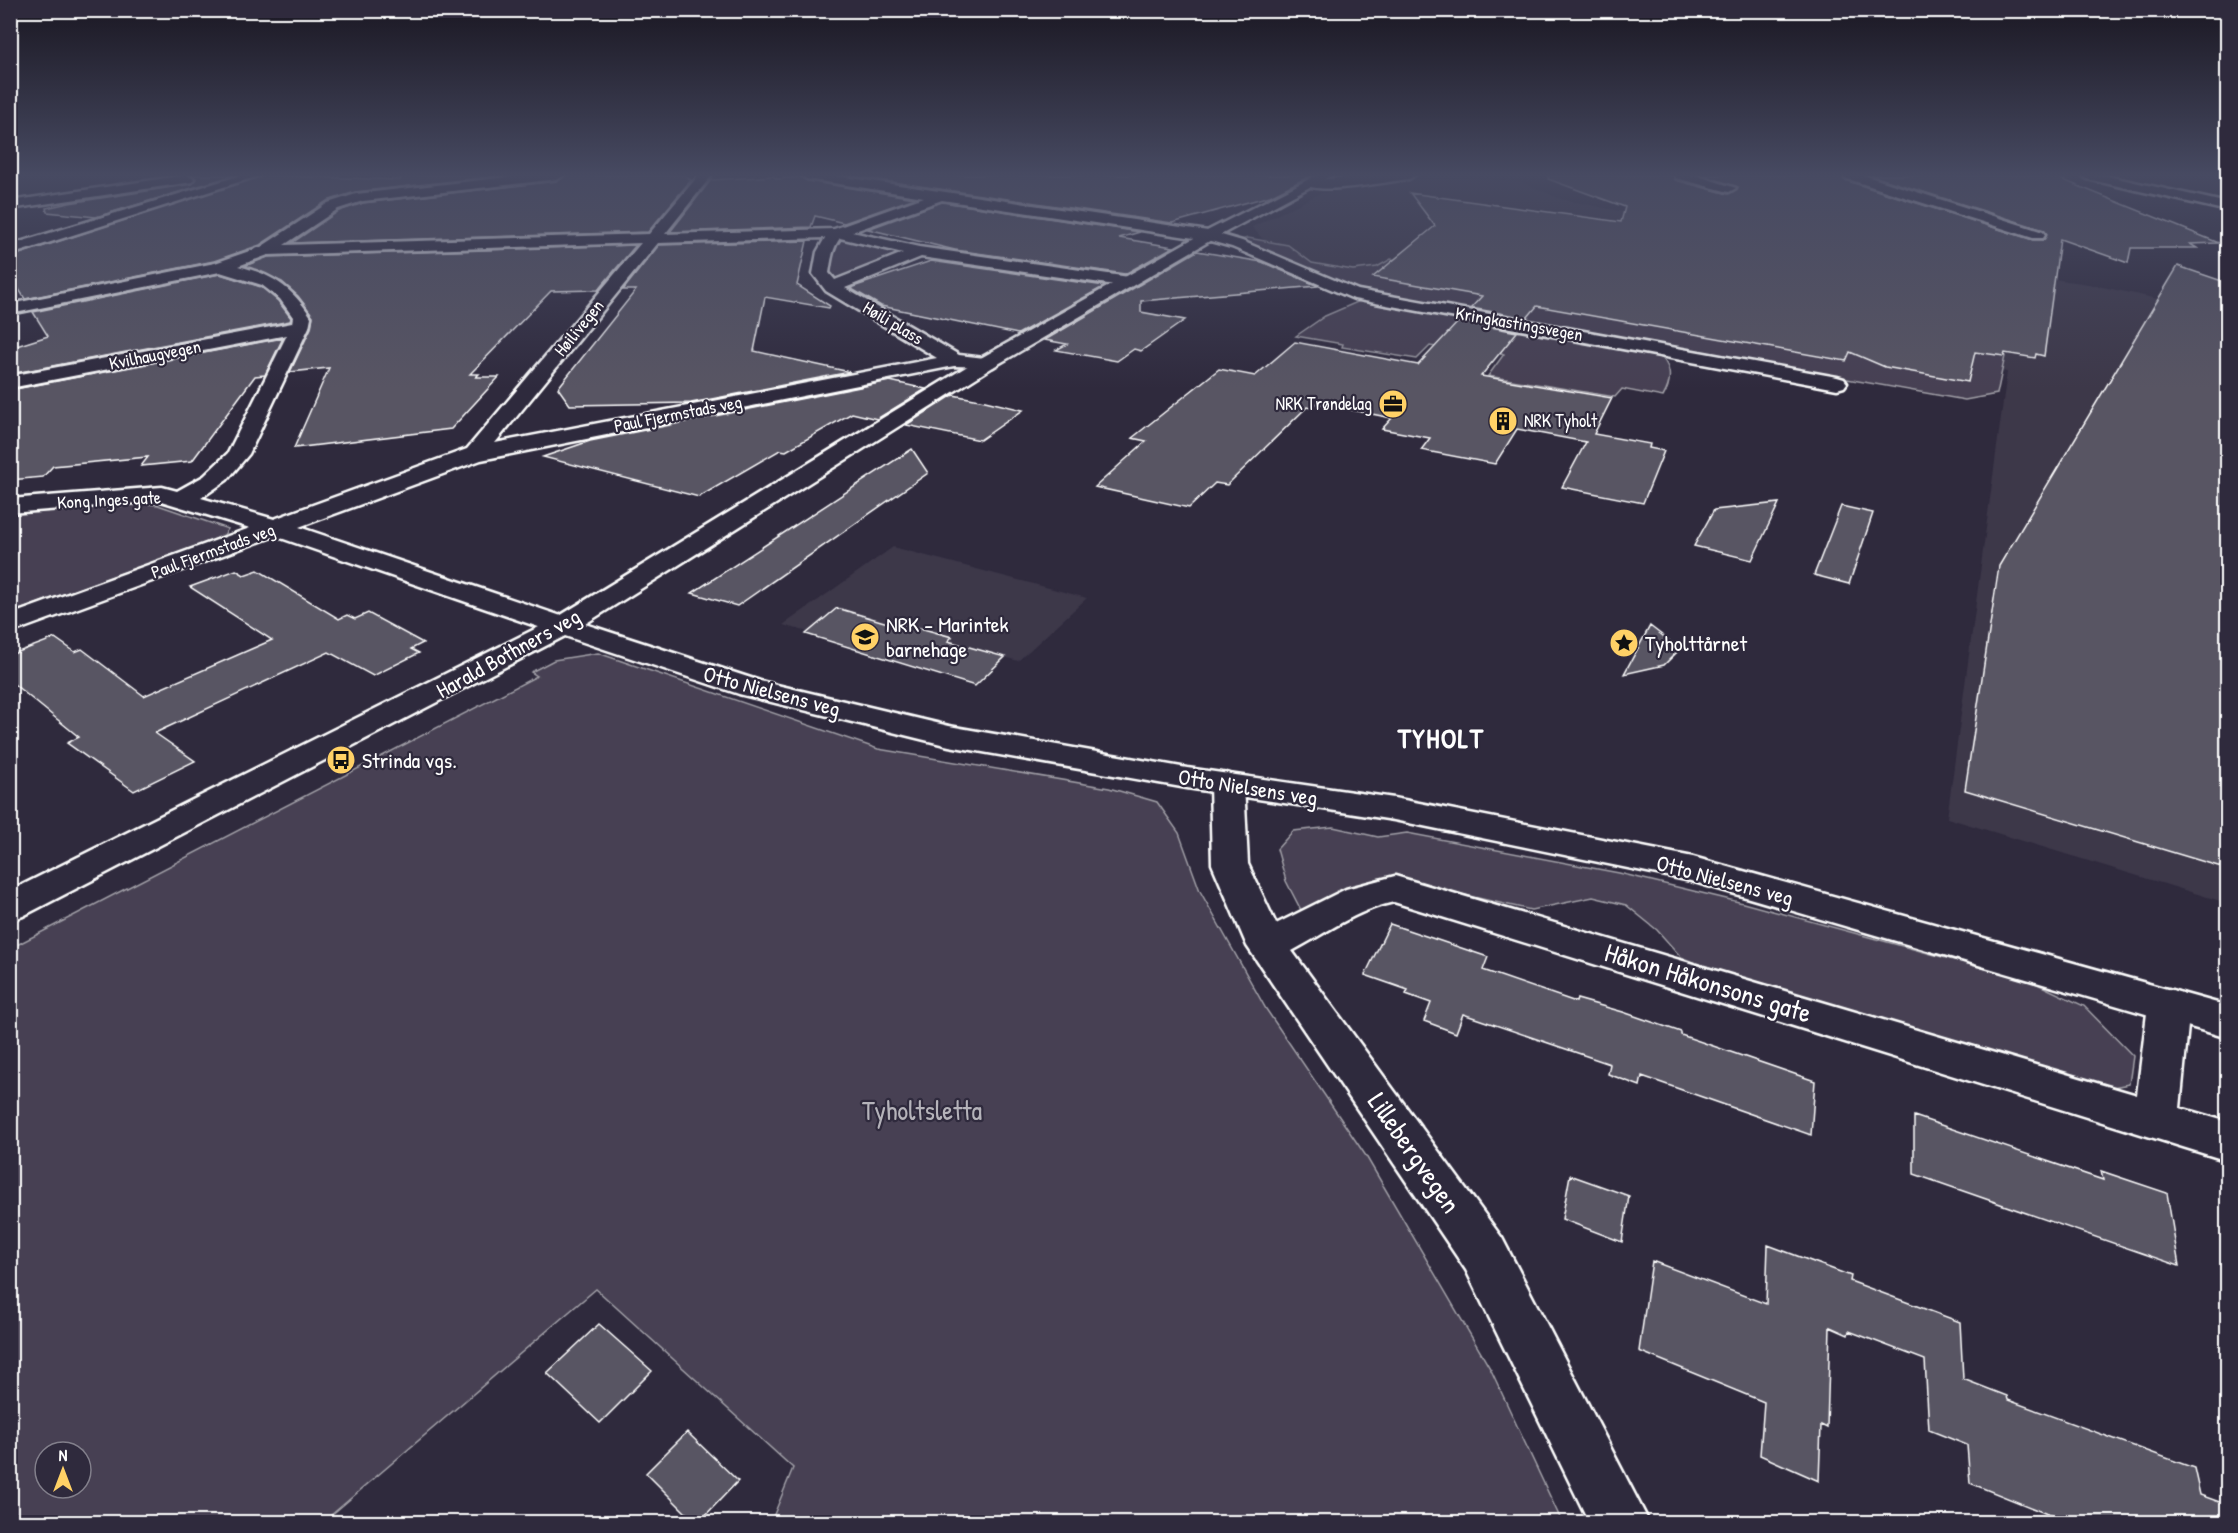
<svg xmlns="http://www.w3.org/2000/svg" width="2238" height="1533" font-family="'Patrick Hand',sans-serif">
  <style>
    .built { fill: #3c3749 }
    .green { fill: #464152; stroke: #a2a0a8; stroke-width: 1.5; fill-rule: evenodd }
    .building { fill: #595564; stroke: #fff; stroke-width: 1.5 }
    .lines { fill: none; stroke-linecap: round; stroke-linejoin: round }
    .minor-casing { stroke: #fff; stroke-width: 5 }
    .tertiary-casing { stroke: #fff; stroke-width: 5 }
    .minor { fill: #2f2a3d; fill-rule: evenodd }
    .tertiary { fill: #2f2a3d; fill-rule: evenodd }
    .labels { text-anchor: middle; stroke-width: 4.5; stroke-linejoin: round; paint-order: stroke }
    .far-street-label { font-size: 18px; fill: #fff; stroke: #2f2a3d }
    .far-poi-label { font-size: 18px; fill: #fff; stroke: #2f2a3d; text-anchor: end }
    .poi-label { font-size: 22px; fill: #fff; stroke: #2f2a3d; text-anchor: start }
    .street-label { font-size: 22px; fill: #fff; stroke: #2f2a3d }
    .near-street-label { font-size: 27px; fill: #fff; stroke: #2f2a3d }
    .near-park-label { font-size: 27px; fill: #b5b3ba; stroke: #2f2a3d }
    .district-label { font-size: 28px; font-weight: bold; letter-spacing: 1.5px; fill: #fff; stroke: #2f2a3d }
  </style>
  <rect width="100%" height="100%" fill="#2f2a3d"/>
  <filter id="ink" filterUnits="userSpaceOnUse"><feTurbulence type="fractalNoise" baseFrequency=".0167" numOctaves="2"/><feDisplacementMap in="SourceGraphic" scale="12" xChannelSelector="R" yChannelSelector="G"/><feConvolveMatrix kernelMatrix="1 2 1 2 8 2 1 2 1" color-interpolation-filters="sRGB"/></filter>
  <g filter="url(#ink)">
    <path class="built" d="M1442 175 1521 182 1561 199 1726 233 2089 284 2227 314V903L1947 818 2007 372 1438 276 1358 286 1267 244 1252 227 1321 193Z
      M893 547 1087 598 1018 661 948 641 951 637 896 621 891 624 839 609 808 632 783 625Z"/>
    <path class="green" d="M845 238 907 252 843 279 836 278 830 271 835 244Z
      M1248 238 1288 245 1312 263 1353 270 1377 267 1391 259 1620 293 2005 356 1997 394 1965 400 1363 293 1240 240Z
      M1362 300 1656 353C1672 364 1673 380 1663 397L1622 389 1615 397 1488 376 1504 354 1489 348 1468 352 1430 346 1417 359 1342 347 1343 344 1296 336 1325 316Z
      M140 503 158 505 228 529 224 535 211 541 11 613 10 514Z
      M598 653 878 749 1109 788 1157 802 1179 833 1200 891 1266 1009 1366 1156 1491 1370 1562 1522H771L793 1468 596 1289 323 1522H11V948L537 676 531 672 554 660ZM45 1452H81V1488H45Z
      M1333 827 1378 837 1407 833 1619 873 1743 903 2031 981 2084 1006 2133 1056 2129 1084 2091 1091 1737 981 1681 957 1657 930 1626 905 1593 897 1531 910 1416 884 1379 878 1302 912 1286 881 1277 849 1293 831Z"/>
    <path class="building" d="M191 175H235L96 217 47 212 46 208 69 203 192 184 196 178Z
      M263 175 400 180 402 175H507L355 192 327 201 260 245 214 261 25 299 10 275V257Z
      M566 175H684L691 180 648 232 292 243 339 211 363 203 558 181Z
      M845 175H1310V176L1270 196 1172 223Z
      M1549 175H1673L1675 180 1728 194 1738 187 1702 175H1842L1844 180 2033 240H2043L2047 234 2044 230 1870 175H2051L2219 243 2190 244 2197 248H2131L2128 263 2060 239 2044 356 2036 354 2035 358 2005 353 2004 356 1975 352 1968 382 1885 367 1850 352 1846 361 1537 306 1527 318 1471 308 1482 296 1373 277 1435 226 1410 193 1621 222 1625 207 1548 179Z
      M773 176 777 179 800 177 807 181 915 198 844 223 815 216 811 227 670 232 711 180Z
      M942 202 1140 232 1119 238 1173 247 1125 274 955 250 868 229Z
      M807 241 797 285 830 306 829 308 765 297 754 351 850 372 691 403 570 405 558 388 636 290H623L659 245Z
      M636 245 598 290 551 291 470 374H479L476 377H499L451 429 294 448 329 368 290 372 311 328 313 316 298 296 282 282 245 266 268 257Z
      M1197 251 1262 262 1318 286 1141 301V312L1185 320 1141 351 1134 349 1117 361 1056 350 1067 344 1045 340Z
      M931 261 1105 286 1018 334 881 306 850 288Z
      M2178 266 2228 283V869L1965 790 1999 566Z
      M220 274 261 287 278 301 291 318 290 321 10 374V348L48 336 33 312Z
      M1459 321 1517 332 1481 376 1612 398 1594 434 1650 444 1649 448 1664 451 1643 503 1562 487 1586 442 1517 429 1495 464 1421 450 1430 438 1382 429 1392 418 1316 403 1311 408 1307 407 1227 485 1215 483 1189 508 1095 487 1146 441 1132 438 1219 369 1255 376 1295 342 1418 365Z
      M283 338 265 375 255 376 192 461 141 466 148 457 53 466 43 477 10 480V390Z
      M890 381 926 389 877 419 852 413 786 451 780 450 699 497 543 457 590 441Z
      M953 395 985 401 1023 410 980 440 906 425Z
      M912 449 928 473 737 606 692 593Z
      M1779 503 1752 560 1694 546 1714 510Z
      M1841 506 1873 513 1849 584 1814 575Z
      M236 570 244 575 258 570 339 619 347 615 355 619 368 613 423 643 411 649 419 653 373 676 329 652 155 733 195 761 134 791 67 743 79 737 10 681V655L55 638 75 652 82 649 144 696 272 640 190 587Z
      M837 608 891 624 895 621 952 637 948 641 1005 657 975 686 806 634Z
      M1650 626 1680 649 1664 665 1624 674Z
      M1390 924 1488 957 1483 970 1576 1002 1577 999 1623 1012 1681 1032V1035L1815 1081 1811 1135 1642 1076 1640 1086 1608 1074 1610 1064 1463 1014 1456 1033 1424 1021 1431 1003 1406 994 1408 990 1365 975Z
      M1914 1116 2103 1180 2101 1171 2167 1193 2179 1266 1914 1174Z
      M1570 1175 1629 1196 1622 1242 1562 1219Z
      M1768 1245 1851 1276 1850 1281 1960 1322 1963 1379 2007 1396 2008 1400 2194 1468 2200 1495 2228 1505V1522H2067L1970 1483 1967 1445 1929 1430 1925 1360 1849 1331 1848 1335 1830 1327 1827 1428 1821 1425 1819 1481 1760 1455 1764 1402 1639 1351 1652 1261 1766 1304Z
      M599 1324 652 1371 600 1423 547 1373Z
      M687 1432 738 1481 699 1522H695L646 1473Z"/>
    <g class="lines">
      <g class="minor-casing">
        <path id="minor" d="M187 175 194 179 192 182 10 209V201Z
          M242 175H261L10 255V245Z
          M525 175H564L558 179 363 201 338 209 284 245 649 234 699 175H712L665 234 834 229 924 197 807 179 801 175H831L1208 231 1242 241 1358 290 1837 377 1844 379 1847 383 1844 387 1837 389 1354 299 1232 247 1207 240 942 200 852 232 919 247 1129 277 1137 282 1129 287 921 257 845 288 959 355 993 359 996 363 993 367 954 366 481 460 299 527 573 620 577 626 573 632 563 634 553 632 275 536 10 633V615L250 528 161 501 10 513V499L162 487 177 491 204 476 228 453 287 335 10 388V376L292 323 293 317 280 299 262 285 220 272 10 314V304L215 263 261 247 328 203 356 194ZM825 238 817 252 813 274 826 291 937 358 495 443 658 243ZM840 238 903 253 835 280 829 273C831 261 832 249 840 238ZM641 243 467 449 274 519 201 498 227 480 249 454 309 327 311 317C292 288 272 274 238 266L268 255Z
          M1381 175H1415L1409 179C1390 181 1318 196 1305 184L1312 180Z
          M1675 175H1695L1736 188 1729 192 1676 178Z
          M1844 175H1863L2043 232 2045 235 2043 238H2033L1845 178Z
          M2081 175H2103L2228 203V211L2087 179Z
          M1227 773 1239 777 1244 784 1248 864 1276 924 1346 889 1395 876 2137 1095 2148 1005 2154 994 2169 989 2184 994 2190 1005 2180 1108 2228 1122V1161L1394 902C1356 910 1326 933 1292 951L1502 1238 1649 1522H1589L1466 1270 1247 946 1212 864 1210 784 1215 777Z"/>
      </g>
      <g class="tertiary-casing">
        <path id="tertiary" d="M1317 175H1332L1213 239 993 367 585 624 760 681 949 726 1187 768 1394 798 1693 857 2228 1006V1038L1691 881 1394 820 1187 788 949 746 739 694 565 636 23 916 10 920V891L553 620 979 359 1203 233Z"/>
      </g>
      <use href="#minor" class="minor"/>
      <use href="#tertiary" class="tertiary"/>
    </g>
  </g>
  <linearGradient id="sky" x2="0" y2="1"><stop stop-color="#1a1722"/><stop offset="0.45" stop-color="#474a62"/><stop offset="1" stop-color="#474a62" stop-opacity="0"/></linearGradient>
  <rect width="2238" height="389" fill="url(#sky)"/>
  <defs>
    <g id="office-disc" transform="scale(1.5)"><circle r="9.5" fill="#ffd166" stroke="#2f2a3d"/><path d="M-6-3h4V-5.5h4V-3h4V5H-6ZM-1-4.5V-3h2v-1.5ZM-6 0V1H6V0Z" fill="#111"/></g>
    <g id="building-disc" transform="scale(1.5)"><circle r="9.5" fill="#ffd166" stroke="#2f2a3d"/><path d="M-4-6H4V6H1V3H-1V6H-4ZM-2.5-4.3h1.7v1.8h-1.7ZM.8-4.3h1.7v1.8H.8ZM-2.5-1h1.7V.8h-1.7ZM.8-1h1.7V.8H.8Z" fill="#111"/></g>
    <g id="school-disc" transform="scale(1.5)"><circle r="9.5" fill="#ffd166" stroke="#2f2a3d"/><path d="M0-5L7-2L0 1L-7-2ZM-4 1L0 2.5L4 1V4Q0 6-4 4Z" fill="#111"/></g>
    <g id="sight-disc" transform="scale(1.5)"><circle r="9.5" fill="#ffd166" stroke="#2f2a3d"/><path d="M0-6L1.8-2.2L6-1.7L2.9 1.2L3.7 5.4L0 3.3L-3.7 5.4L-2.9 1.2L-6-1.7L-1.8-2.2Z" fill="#111"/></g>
    <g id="bus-disc" transform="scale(1.5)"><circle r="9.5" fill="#ffd166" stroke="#2f2a3d"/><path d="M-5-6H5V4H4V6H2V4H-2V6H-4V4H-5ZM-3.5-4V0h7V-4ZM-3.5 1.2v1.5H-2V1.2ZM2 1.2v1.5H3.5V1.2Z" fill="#111"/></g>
  </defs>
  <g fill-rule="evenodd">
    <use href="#office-disc" x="1393" y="404"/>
    <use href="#building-disc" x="1503" y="421"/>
    <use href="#school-disc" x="865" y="637"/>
    <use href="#sight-disc" x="1624" y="643"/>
    <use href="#bus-disc" x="341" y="760"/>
  </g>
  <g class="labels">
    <g class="far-street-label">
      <text transform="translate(893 323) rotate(31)" y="6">Høili plass</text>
      <text transform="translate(1519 324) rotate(10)" y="6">Kringkastingsvegen</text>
      <text transform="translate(579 328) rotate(-51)" y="6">Høilivegen</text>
      <text transform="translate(155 355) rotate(-11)" y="6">Kvilhaugvegen</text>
      <text transform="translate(678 414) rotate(-11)" y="6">Paul Fjermstads veg</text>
      <text transform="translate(109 500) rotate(-3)" y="6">Kong Inges gate</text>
      <text transform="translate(213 551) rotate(-20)" y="6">Paul Fjermstads veg</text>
    </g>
    <g class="far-poi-label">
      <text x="1372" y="410">NRK Trøndelag</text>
      <text x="1524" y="427" text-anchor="start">NRK Tyholt</text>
    </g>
    <g class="poi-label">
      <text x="886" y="632">NRK - Marintek<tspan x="886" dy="25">barnehage</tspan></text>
      <text x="1645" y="651">Tyholttårnet</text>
      <text x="362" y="768">Strinda vgs.</text>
    </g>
    <g class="street-label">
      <text transform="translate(508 653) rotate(-29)" y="8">Harald Bothners veg</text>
      <text transform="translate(772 691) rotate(15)" y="8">Otto Nielsens veg</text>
      <text transform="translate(1248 787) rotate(9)" y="8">Otto Nielsens veg</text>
      <text transform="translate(1725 880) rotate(15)" y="8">Otto Nielsens veg</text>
    </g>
    <g class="near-street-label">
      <text transform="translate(1708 983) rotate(17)" y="9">Håkon Håkonsons gate</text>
      <text transform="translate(1414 1153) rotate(55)" y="9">Lillebergvegen</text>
    </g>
    <g class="near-park-label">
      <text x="922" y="1120">Tyholtsletta</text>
    </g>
    <g class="district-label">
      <text x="1441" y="748">TYHOLT</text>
    </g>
  </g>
  <rect width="2238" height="1533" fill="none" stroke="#2f2a3d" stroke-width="36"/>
  <rect x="18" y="18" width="2202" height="1497" fill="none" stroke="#fff" stroke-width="2" filter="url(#ink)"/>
  <g transform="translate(63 1470)"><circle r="28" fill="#2f2a3d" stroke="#827f8b" stroke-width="1.5"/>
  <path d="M0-4.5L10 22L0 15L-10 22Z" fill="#ffd166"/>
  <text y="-9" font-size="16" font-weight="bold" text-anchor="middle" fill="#ffffff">N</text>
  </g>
</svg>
